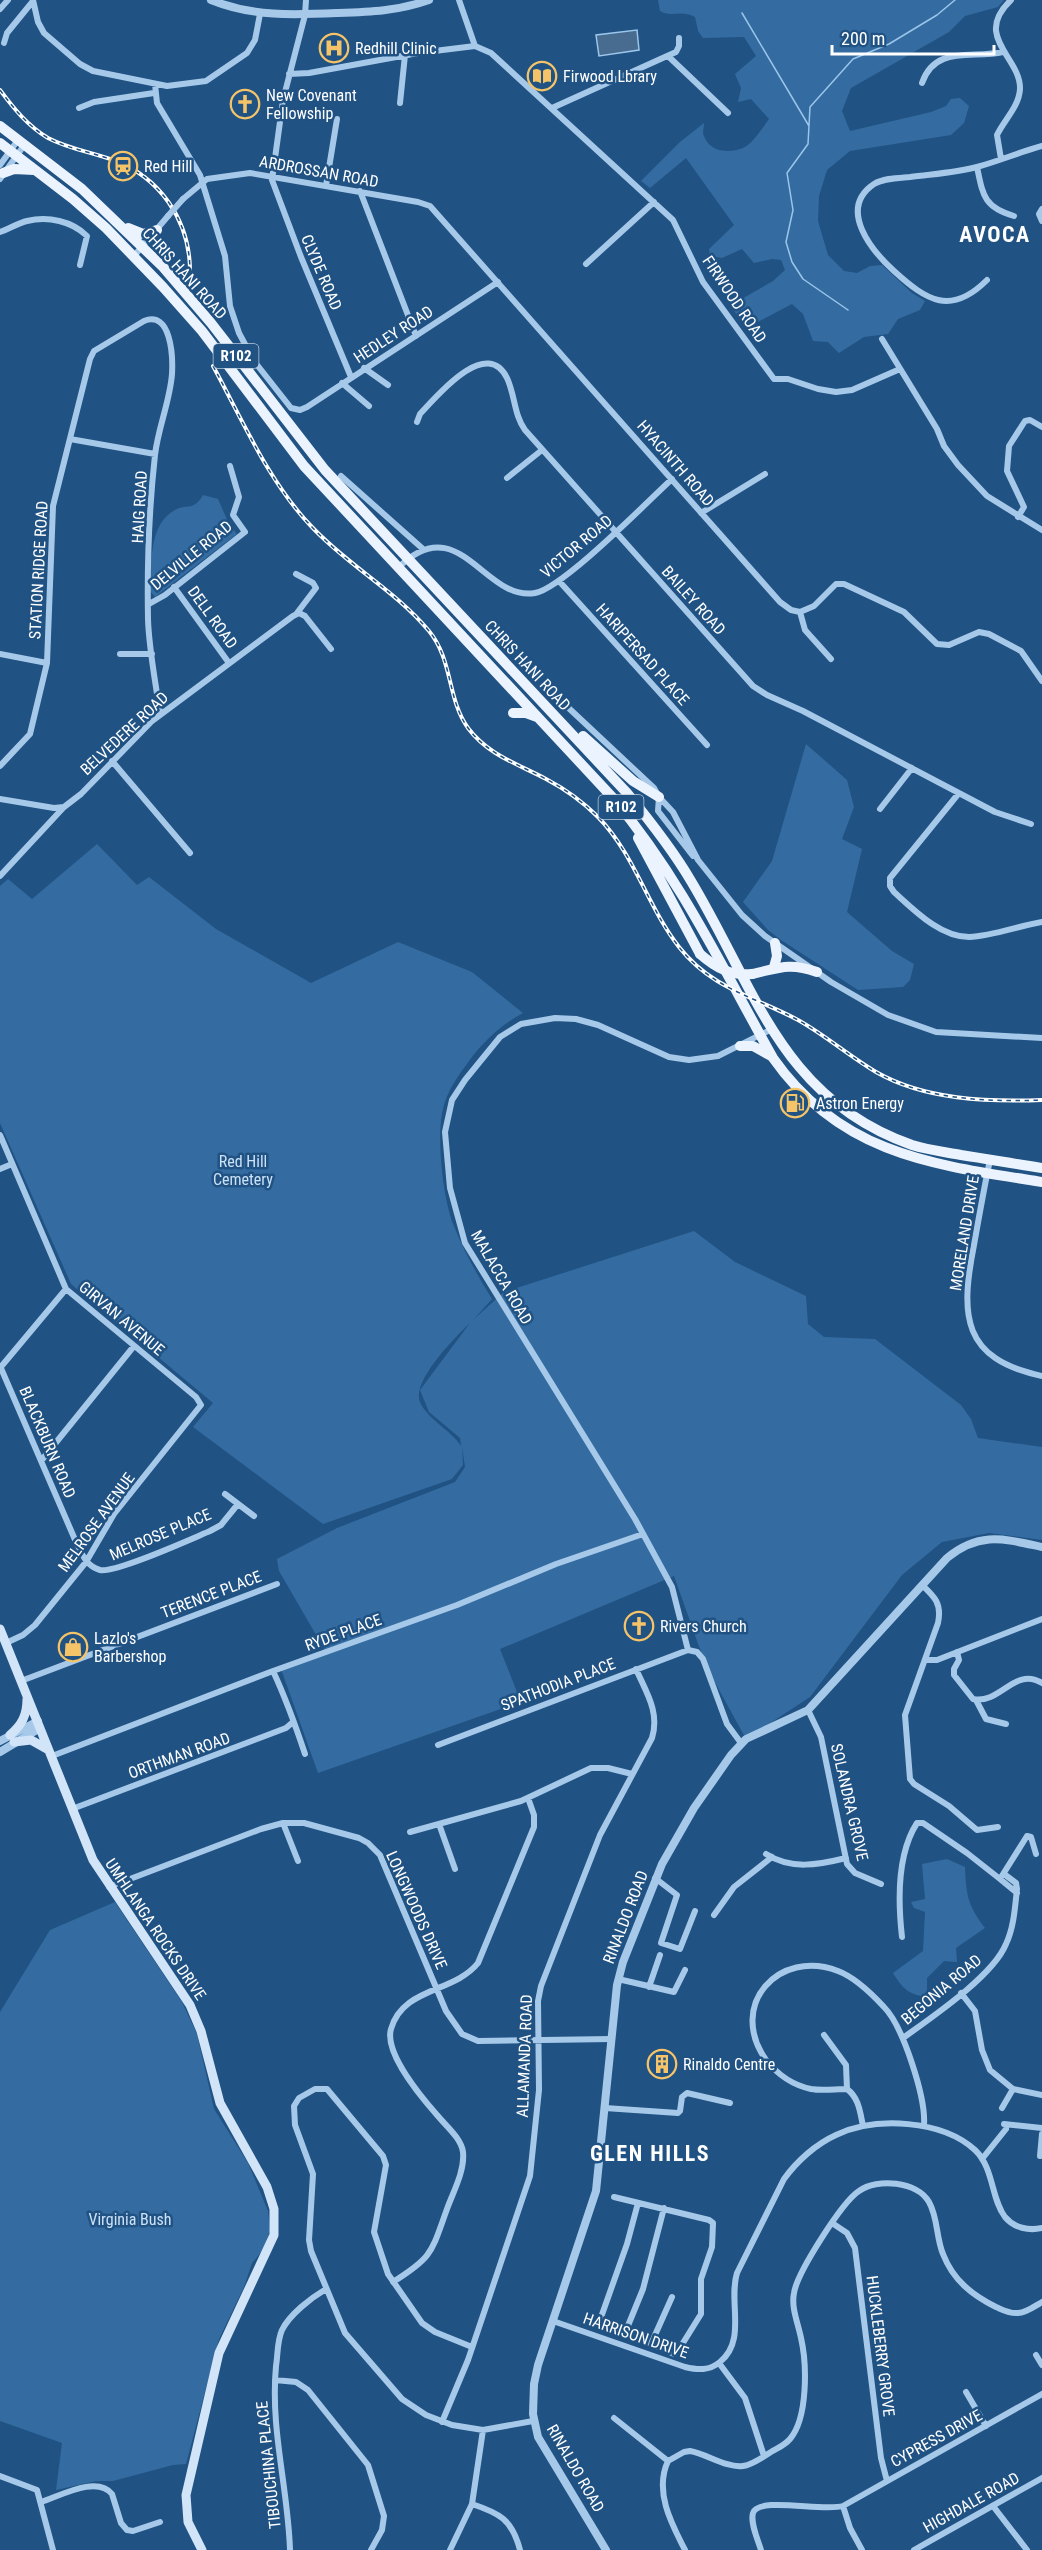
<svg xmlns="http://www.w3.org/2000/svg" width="1042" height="2550" font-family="'Roboto Condensed',sans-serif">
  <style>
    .green { fill: #346ca1; fill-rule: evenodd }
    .water { fill: #486c8f; stroke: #9bc5ea; stroke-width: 1.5 }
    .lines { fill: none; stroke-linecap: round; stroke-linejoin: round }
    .stream { stroke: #9bc5ea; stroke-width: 1.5 }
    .minor { stroke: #a7c9e9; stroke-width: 6 }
    .tertiary { stroke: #a7c9e9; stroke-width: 8 }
    .secondary { stroke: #d2e4f7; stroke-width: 9 }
    .primary { stroke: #eaf3fe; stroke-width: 10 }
    .rail-casing { stroke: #fff; stroke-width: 4 }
    .rail { stroke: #205283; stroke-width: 1.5; stroke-dasharray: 4.5; stroke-linecap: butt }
    .minor-bridge { stroke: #a7c9e9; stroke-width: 6 }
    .primary-bridge { stroke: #eaf3fe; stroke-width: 10 }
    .labels { text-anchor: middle; stroke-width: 5; stroke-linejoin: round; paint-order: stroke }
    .shield { fill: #205283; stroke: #bccbda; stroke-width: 1.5 }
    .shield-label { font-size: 15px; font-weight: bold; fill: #fff }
    .poi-label { font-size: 16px; fill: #fff; stroke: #205283; text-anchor: start }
    .street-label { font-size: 16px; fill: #fff; stroke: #205283 }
    .park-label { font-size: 16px; fill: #cce2f7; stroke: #205283 }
    .district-label { font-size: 22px; font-weight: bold; letter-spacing: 1.5px; fill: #fff; stroke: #205283 }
  </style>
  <rect width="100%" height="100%" fill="#205283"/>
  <path class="green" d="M658 0H1004L998 7 965 16 949 32 851 88 842 111 850 131 931 112 946 106 951 99 960 98 969 106 964 123 951 135 850 151 827 170 819 196 818 221 828 255 844 271 857 273 870 266 882 265 912 293 925 301 920 310 898 319 888 334 864 337 839 353 828 342 813 341 803 314 792 304 750 326 743 323 732 308 733 304 773 281 785 270 781 260 772 259 754 263 742 249 722 258 710 256 709 249 734 225 686 158 650 188 641 181 680 142 704 123C704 127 702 133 704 136 710 153 731 154 745 147 754 142 763 127 769 119L751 99 738 102 741 88 735 74 756 56 744 37 703 38 698 31 695 17C681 9 672 18 660 11Z
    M203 495 218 499 229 524 237 534 155 597 150 591C152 565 148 524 175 510 188 503 193 512 203 495Z
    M806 744 847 780 854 807 842 839 862 849 847 912 892 951 914 964 910 980 903 987 858 990 781 940 768 930 743 902 772 861Z
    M97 844 137 885 149 877 216 929 311 983 398 942 472 972 523 1013C502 1024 483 1042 469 1061 458 1076 447 1091 443 1109 436 1138 443 1199 454 1226 464 1252 478 1276 492 1299L474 1319 504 1292 694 1231 735 1262 806 1296 808 1324 824 1337 875 1339 961 1405 971 1419 978 1438 1042 1447V1540L989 1533 942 1542 902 1575 810 1697 746 1739 706 1666 674 1576 500 1649 521 1702 318 1773 281 1669 326 1652 279 1571 277 1559 337 1528 455 1482 465 1467 462 1447 463 1465 452 1479 323 1524 193 1427 213 1403 71 1284 0 1123V886L8 879 32 899ZM470 1323 420 1390 429 1412 460 1438 461 1446C451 1430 428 1420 420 1402 411 1382 455 1337 470 1323Z
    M947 1859 965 1867C966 1895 968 1906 985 1928L956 1948 957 1962 944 1961 927 1978V1997C909 1995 902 1988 893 1973L923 1951 925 1912 914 1908 911 1902 925 1899 922 1864Z
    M115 1902 182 2002 197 2034 214 2109 248 2163 268 2211 270 2231 263 2250 252 2263 244 2287 219 2339 186 2464 173 2465 113 2481H96L56 2490 62 2443 0 2421V2012L50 1930Z"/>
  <path class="water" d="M637 30 639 50 599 56 596 35Z"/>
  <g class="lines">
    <path class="stream" d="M742 13 809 126
      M848 310 803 279 792 262 786 242 793 210 787 173 808 144 810 107 853 59 889 44 937 15 955 0"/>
    <path class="minor" d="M33 0 38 22 44 33 80 64 93 71 167 86 206 81 247 53 255 40 260 14
      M306 0 305 15 283 100 272 180 301 257 351 377
      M459 0 475 46
      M0 9 8 0
      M4 43 7 33 33 1
      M668 56 728 113
      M289 74 309 73 418 53 475 46 491 53 673 220 703 282 774 379H788L818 389 836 392 852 390 900 369
      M922 83C935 45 972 59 1003 52
      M155 84 157 103 200 175 225 256 230 306 239 333 254 361 291 408 300 410 307 407 498 282
      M400 103 405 55
      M79 108 94 102 154 93
      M552 108 676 52 679 46V38
      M1001 159 997 135C1004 120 1019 107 1020 89 1021 57 972 37 1011 0
      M0 165 18 140
      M977 167C983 196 984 207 1014 216
      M0 179 25 144
      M326 186 337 119
      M360 191 416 336
      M183 199 207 179 250 173 418 202 430 206 780 602 791 610 800 612
      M1042 209 1039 214 1042 221
      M0 232C9 229 18 223 27 221 48 216 72 221 87 236L80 265
      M134 256 168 216
      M586 264 654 202
      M987 280C951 316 927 301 894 271 872 251 837 209 874 184 884 178 898 178 910 177 932 174 955 173 977 167 999 161 1020 152 1042 146
      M882 339 937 429 944 446 958 465 987 496 1042 530
      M364 368 388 385
      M342 383 369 406
      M417 422 420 414C436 397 486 336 507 378 515 395 514 415 525 430L753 686 767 695 803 711 995 812 1031 824
      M70 439 155 454
      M341 476 423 549
      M507 478 542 450
      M701 513 765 474
      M1018 517 1024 507 1007 471 1009 446 1025 421 1030 420 1042 427
      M398 568C459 507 484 602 535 593 563 588 647 502 672 479
      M296 574 313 583 316 588 297 613
      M559 581 707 745
      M174 587 229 663
      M149 604 165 595 245 532 233 515 239 497 230 466
      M800 612 814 606 836 584H844L904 612 937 644 949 645 979 632 989 634 1021 651 1042 681
      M800 612 805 630 831 659
      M0 654 47 663
      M120 654H152
      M559 699 654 788 659 797 673 812 698 860 742 915 765 936 831 982 888 1015 936 1032 1042 1038
      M112 761 190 853
      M0 766 30 734 47 663 53 506 90 359 94 351 144 321C171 310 173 356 172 374 170 401 158 428 155 455 149 509 147 565 148 619 149 651 156 683 160 715
      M959 793 890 878V886L894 892C914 910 940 937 969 937 993 936 1018 926 1042 922
      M659 797 658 811 693 856
      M0 799 54 808 64 807
      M880 809 912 768
      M0 876 64 807 81 794 152 721 293 616 299 613 305 616 331 649
      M0 1135 66 1289 196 1397 201 1405 114 1514 86 1562 35 1625 23 1635 6 1643
      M990 1160C984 1188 979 1217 974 1245 960 1316 962 1359 1042 1376
      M0 1169 12 1164
      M0 1366 76 1542C82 1554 86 1566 100 1570 116 1573 191 1539 210 1531L221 1525 238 1504
      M0 1368 66 1289
      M41 1461 134 1346
      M225 1494 254 1516
      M922 1585C935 1597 942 1604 938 1623L905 1715 910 1779 914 1784 949 1806 977 1830 998 1827
      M957 1652 959 1660 954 1669V1675L973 1699C1000 1705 1015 1666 1042 1683
      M925 1660H937L1042 1619
      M273 1671C287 1701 295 1724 305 1754
      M21 1681 277 1584
      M976 1700 986 1719 1006 1724
      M808 1710 821 1737 847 1864 855 1873 881 1884
      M741 1743 727 1724 703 1659 697 1652 688 1650 672 1587 635 1519 465 1243 450 1188 445 1132 452 1100 465 1080 500 1037 521 1024 555 1018 576 1019 598 1025 669 1057 689 1060 718 1056 772 1029
      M438 1745 688 1650
      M52 1756 273 1671 457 1605 556 1564 643 1534
      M72 1809 286 1728 293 1722
      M283 1823 298 1861
      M439 1824 455 1869
      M410 1832 521 1801 591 1768H608L632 1774
      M766 1854C791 1870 818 1865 846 1858
      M655 1878 677 1895 661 1943 680 1949 695 1911
      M1000 1879 1017 1893
      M109 1887 261 1829 283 1823H304L359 1838 368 1843 380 1855 446 2011 462 2034 478 2041 612 2039
      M714 1915 734 1887 772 1857
      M902 1937C898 1902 897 1854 917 1823H923L967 1853 1000 1879 1027 1836 1031 1837 1036 1854
      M618 1979 674 1992 685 1970
      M649 1987 660 1955
      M961 1993 975 2011 982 2050 990 2070 1013 2089 1042 2095
      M824 2035 846 2065 847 2089
      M903 2038C932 2017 993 1976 1006 1944 1014 1927 1015 1907 1017 1889L1016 1883 1004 1874
      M605 2108 678 2113 680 2111 682 2097 687 2093 730 2103
      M1002 2108 1013 2089
      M1004 2124 1042 2128
      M863 2126C860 2112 859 2098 847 2089 835 2089 822 2091 811 2089 792 2085 778 2075 766 2060 727 2005 779 1948 838 1971 854 1977 872 1994 884 2007 903 2026 926 2098 924 2125
      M1040 2156 1042 2134
      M982 2159 1006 2129
      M614 2197 709 2220 713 2223 712 2247 701 2279V2314L678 2351 674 2354 634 2336 605 2329 599 2323 627 2244 638 2203
      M832 2223 847 2233 855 2248 881 2458 887 2481
      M393 2282C433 2257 431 2253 447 2209 453 2192 465 2171 463 2152 461 2138 446 2126 437 2115 422 2098 384 2053 391 2029 403 1987 454 1993 478 1963L534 1827V1815L528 1798
      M553 2321 685 2367C698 2370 709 2371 720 2362 747 2340 728 2302 737 2273L784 2179C797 2161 816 2144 836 2135 876 2116 942 2120 975 2150 994 2168 991 2199 1005 2217 1014 2228 1029 2231 1042 2228
      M625 2333 643 2289 664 2208
      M651 2344 672 2297
      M472 2347 435 2332 422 2323 388 2274 374 2232 386 2165 383 2156 327 2089H315L299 2098 294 2106 295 2125 313 2174 309 2240 311 2251 345 2333 402 2399 426 2415 452 2425 483 2430 533 2421
      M1036 2355 1042 2365
      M719 2363 745 2398 764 2456
      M275 2380 296 2382 308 2390 368 2465 384 2516 382 2530 371 2550
      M966 2392 986 2426
      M614 2418 668 2461
      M442 2422 468 2360 530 2176 539 2090 538 2001 541 1986 600 1835 652 1738C660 1712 646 1692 636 1669
      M0 2476 37 2490 53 2550
      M41 2502C60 2496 97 2475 112 2494L121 2523 127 2530 133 2531 160 2522
      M472 2504C499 2513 512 2519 520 2550
      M843 2506 850 2528 862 2550
      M993 2506 1027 2550
      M290 2550C288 2487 270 2430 276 2366 278 2354 277 2341 282 2330 290 2314 311 2298 326 2289
      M450 2550 472 2504 483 2430
      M685 2550C671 2523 654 2491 668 2461L684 2452 690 2451C707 2454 726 2468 743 2466 752 2465 763 2457 771 2452 778 2448 785 2445 790 2439 808 2418 807 2364 801 2338 798 2323 791 2308 794 2293 797 2273 842 2202 859 2191 877 2178 917 2181 929 2202 938 2218 936 2237 943 2254 953 2280 972 2295 996 2307 1003 2310 1010 2314 1018 2313 1026 2313 1035 2306 1042 2302
      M761 2550C758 2540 750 2523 753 2513 758 2496 823 2512 843 2506L1042 2394
      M914 2550 1042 2478"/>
    <path class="tertiary" d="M211 0C253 17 294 15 338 13 370 12 398 11 429 0
      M0 1741 38 1721
      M0 1752 40 1728
      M606 2550 538 2437 533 2414 534 2384 538 2365 596 2191 617 1985 623 1962 662 1864 694 1808 731 1755 746 1739 808 1710 947 1558C980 1531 1004 1539 1042 1547"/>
    <path class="secondary" d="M0 1629 93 1860 190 2005 201 2031 220 2103 267 2187 274 2209V2235L219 2353 186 2495 188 2522 202 2550
      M10 1735C22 1725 27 1715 27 1699
      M14 1742 31 1740 47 1749"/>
    <path class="primary" d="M0 126 82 189 163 267 211 323 325 470 627 793C650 821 673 850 691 881 756 989 781 1099 912 1145 928 1150 945 1152 961 1155 988 1159 1015 1164 1042 1168
      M0 143 73 199 106 228 163 287 202 331 304 466 613 798C681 879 722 967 773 1058 841 1155 934 1165 1042 1182
      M3 173 14 169 34 170
      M128 228 143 234 157 230
      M513 713H526L537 717
      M583 736 633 781 659 797
      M638 838 700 954
      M774 967 777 956 775 943
      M752 974C779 968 789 962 817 972
      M740 1046H753L771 1056"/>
    <g class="rail-casing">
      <path id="rail" d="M0 90C14 109 28 126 48 138 69 149 91 152 113 160 160 177 189 220 190 269
        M213 366C242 419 268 481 311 526 347 565 395 590 429 631 453 660 447 699 468 728 488 755 518 764 546 779 565 789 583 802 598 817 635 855 647 906 679 947 712 989 753 996 798 1020 825 1035 849 1056 876 1072 925 1100 987 1102 1042 1100"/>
    </g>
    <use href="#rail" class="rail"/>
    <path class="minor-bridge" d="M168 216 183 199"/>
    <path class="primary-bridge" d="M700 954C716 968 731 976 752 974"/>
  </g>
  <defs>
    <g id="hospital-ring" transform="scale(1.5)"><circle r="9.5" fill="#205283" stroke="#f6c468" stroke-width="1.5"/><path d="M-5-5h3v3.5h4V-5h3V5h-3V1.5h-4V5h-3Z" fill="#f6c468"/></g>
    <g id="library-ring" transform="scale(1.5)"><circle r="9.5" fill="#205283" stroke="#f6c468" stroke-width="1.5"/><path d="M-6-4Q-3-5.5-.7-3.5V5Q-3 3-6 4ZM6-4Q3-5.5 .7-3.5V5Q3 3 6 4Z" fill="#f6c468"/></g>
    <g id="church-ring" transform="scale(1.5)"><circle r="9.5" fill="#205283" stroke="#f6c468" stroke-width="1.5"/><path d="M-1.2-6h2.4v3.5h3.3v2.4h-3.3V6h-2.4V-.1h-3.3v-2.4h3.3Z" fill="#f6c468"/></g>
    <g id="station-ring" transform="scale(1.5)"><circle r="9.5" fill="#205283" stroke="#f6c468" stroke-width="1.5"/><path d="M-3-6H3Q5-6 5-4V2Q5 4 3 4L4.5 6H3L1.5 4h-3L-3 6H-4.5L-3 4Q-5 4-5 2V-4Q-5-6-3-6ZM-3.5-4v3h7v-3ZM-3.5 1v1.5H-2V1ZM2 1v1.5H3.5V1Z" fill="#f6c468"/></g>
    <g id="fuel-ring" transform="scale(1.5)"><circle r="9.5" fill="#205283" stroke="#f6c468" stroke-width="1.5"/><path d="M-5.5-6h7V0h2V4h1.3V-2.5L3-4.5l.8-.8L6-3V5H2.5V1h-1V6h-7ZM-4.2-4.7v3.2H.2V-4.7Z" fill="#f6c468"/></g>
    <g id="shop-ring" transform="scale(1.5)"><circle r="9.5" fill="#205283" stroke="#f6c468" stroke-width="1.5"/><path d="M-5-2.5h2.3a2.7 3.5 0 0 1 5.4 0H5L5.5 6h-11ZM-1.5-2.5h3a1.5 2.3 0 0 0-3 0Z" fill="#f6c468"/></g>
    <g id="building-ring" transform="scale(1.5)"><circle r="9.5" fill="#205283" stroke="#f6c468" stroke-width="1.5"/><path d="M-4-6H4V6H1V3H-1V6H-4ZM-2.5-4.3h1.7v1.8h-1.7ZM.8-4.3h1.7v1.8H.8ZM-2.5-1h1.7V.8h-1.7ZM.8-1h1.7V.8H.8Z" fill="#f6c468"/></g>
  </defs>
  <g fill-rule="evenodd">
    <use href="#hospital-ring" x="334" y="48"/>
    <use href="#library-ring" x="542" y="76"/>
    <use href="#church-ring" x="245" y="104"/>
    <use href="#station-ring" x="123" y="166"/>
    <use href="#fuel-ring" x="795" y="1103"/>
    <use href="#church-ring" x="639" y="1626"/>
    <use href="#shop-ring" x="73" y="1647"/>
    <use href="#building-ring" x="662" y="2064"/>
  </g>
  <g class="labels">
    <g class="shield">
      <rect x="213.5" y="344" width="45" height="24" rx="4.5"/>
      <rect x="598.5" y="795" width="45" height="24" rx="4.5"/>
    </g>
    <g class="shield-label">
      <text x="236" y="361">R102</text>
      <text x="621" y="812">R102</text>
    </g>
    <g class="poi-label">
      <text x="355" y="54">Redhill Clinic</text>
      <text x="563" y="82">Firwood Lbrary</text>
      <text x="266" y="101">New Covenant<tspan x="266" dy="18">Fellowship</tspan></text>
      <text x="144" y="172">Red Hill</text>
      <text x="816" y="1109">Astron Energy</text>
      <text x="660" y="1632">Rivers Church</text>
      <text x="94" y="1644">Lazlo's<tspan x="94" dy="18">Barbershop</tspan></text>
      <text x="683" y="2070">Rinaldo Centre</text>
    </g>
    <g class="street-label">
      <text transform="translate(319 171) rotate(10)" y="6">ARDROSSAN ROAD</text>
      <text transform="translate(322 272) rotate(67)" y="6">CLYDE ROAD</text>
      <text transform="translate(185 273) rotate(48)" y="6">CHRIS HANI ROAD</text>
      <text transform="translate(735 299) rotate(56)" y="6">FIRWOOD ROAD</text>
      <text transform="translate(393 334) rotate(-33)" y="6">HEDLEY ROAD</text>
      <text transform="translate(676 463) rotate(49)" y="6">HYACINTH ROAD</text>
      <text transform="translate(139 507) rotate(-87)" y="6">HAIG ROAD</text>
      <text transform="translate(576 546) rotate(-40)" y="6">VICTOR ROAD</text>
      <text transform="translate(191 555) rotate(-39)" y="6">DELVILLE ROAD</text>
      <text transform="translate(38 570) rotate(-87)" y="6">STATION RIDGE ROAD</text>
      <text transform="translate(694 600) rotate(48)" y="6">BAILEY ROAD</text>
      <text transform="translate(213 617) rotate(54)" y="6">DELL ROAD</text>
      <text transform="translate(643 654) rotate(48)" y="6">HARIPERSAD PLACE</text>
      <text transform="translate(528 665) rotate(47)" y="6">CHRIS HANI ROAD</text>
      <text transform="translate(124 733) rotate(-43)" y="6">BELVEDERE ROAD</text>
      <text transform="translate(964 1233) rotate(-81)" y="6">MORELAND DRIVE</text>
      <text transform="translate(502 1277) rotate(60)" y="6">MALACCA ROAD</text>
      <text transform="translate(122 1318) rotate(40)" y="6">GIRVAN AVENUE</text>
      <text transform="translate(48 1442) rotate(67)" y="6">BLACKBURN ROAD</text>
      <text transform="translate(96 1522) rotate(-54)" y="6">MELROSE AVENUE</text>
      <text transform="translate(160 1534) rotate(-23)" y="6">MELROSE PLACE</text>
      <text transform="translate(211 1594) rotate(-21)" y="6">TERENCE PLACE</text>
      <text transform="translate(343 1632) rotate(-20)" y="6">RYDE PLACE</text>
      <text transform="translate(558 1684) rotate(-21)" y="6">SPATHODIA PLACE</text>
      <text transform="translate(179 1755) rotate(-20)" y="6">ORTHMAN ROAD</text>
      <text transform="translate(850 1802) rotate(77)" y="6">SOLANDRA GROVE</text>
      <text transform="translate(417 1910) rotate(66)" y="6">LONGWOODS DRIVE</text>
      <text transform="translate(625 1917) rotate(-69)" y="6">RINALDO ROAD</text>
      <text transform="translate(156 1929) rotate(56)" y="6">UMHLANGA ROCKS DRIVE</text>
      <text transform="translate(941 1989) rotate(-40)" y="6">BEGONIA ROAD</text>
      <text transform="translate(524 2056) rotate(-88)" y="6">ALLAMANDA ROAD</text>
      <text transform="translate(636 2335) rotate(19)" y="6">HARRISON DRIVE</text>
      <text transform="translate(881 2346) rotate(83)" y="6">HUCKLEBERRY GROVE</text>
      <text transform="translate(936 2438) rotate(-29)" y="6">CYPRESS DRIVE</text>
      <text transform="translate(268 2465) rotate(-96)" y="6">TIBOUCHINA PLACE</text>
      <text transform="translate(576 2468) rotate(60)" y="6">RINALDO ROAD</text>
      <text transform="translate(971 2502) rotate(-29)" y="6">HIGHDALE ROAD</text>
    </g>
    <g class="park-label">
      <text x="243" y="1167">Red Hill<tspan x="243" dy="18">Cemetery</tspan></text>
      <text x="130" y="2225">Virginia Bush</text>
    </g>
    <g class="district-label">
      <text x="995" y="242">AVOCA</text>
      <text x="650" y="2161">GLEN HILLS</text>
    </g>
  </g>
  <path d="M832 45v9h162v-9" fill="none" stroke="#ffffff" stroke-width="3"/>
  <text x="841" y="45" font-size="18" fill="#ffffff" stroke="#205283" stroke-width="4.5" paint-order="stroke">200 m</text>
</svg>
